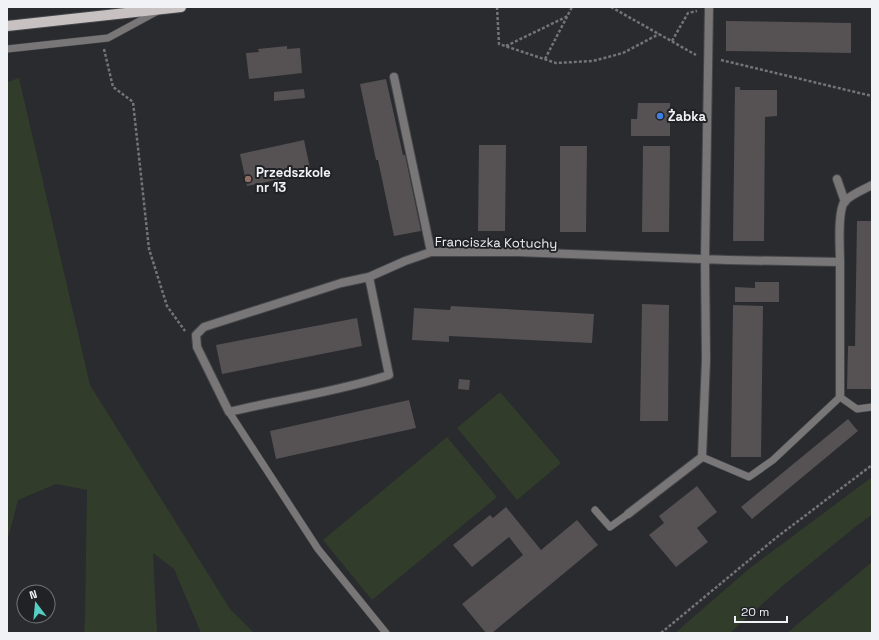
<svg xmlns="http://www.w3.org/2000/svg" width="879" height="640" font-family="'Space Grotesk',sans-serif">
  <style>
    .green { fill: #313c2b }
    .building { fill: #565153 }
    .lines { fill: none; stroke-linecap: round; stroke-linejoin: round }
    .service-casing { stroke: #45474b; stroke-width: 8 }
    .minor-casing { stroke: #45474b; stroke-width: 10 }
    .primary-casing { stroke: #45474b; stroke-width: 12 }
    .path { stroke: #727477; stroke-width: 2.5; stroke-dasharray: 3 2; stroke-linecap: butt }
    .service { stroke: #797677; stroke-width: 7 }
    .minor { stroke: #797677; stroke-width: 8 }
    .primary { stroke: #c7c1c2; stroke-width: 10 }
    .shop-dot { fill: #3f7fe0; stroke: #202226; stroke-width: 1.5 }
    .education-dot { fill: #8d6e63; stroke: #202226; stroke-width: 1.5 }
    .labels { text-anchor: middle; stroke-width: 4; stroke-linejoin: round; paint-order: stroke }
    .poi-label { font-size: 13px; font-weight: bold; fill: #f1f2f5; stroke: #202226; text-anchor: start }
    .street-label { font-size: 13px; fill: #f1f2f5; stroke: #202226 }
  </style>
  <rect width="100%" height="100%" fill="#292b2f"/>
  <path class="green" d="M19 78 90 385 230 609 254 633H201L174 569 153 553 157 633H84L85 619 87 490 56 484 18 500 7 542V82Z
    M500 392 561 463 517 500 457 428Z
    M447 437 497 497 372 600 323 540Z
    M872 477V515L859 524 780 588 730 633H675L750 568Z
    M872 562V633H787Z"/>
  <path class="building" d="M726 21 851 23V53L726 51Z
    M287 46V49L300 48 302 73 249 79 246 53 259 52 258 49Z
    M386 79 403 155H405L421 231 394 236 378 160H376L360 84Z
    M735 87H740V90H777V116L765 117 764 241H733Z
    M304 89 305 98 274 101V92Z
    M638 103H670V136H631V119H637Z
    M304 140 311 173 247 186 240 154Z
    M479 145H506L505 231H478Z
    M560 146H587L586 232H560Z
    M643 146H670L669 232H642Z
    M857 221H872V389H847L848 346H855Z
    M755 282H779V302H735V287L755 288Z
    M642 304 669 305 668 421H640Z
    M733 305 763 306 761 457H731Z
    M451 306 594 314 592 343 449 336V342L412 340 414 308 450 310Z
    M357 318 362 346 222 374 216 345Z
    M459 379 470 380 469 390 458 389Z
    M409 400 416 428 276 459 270 431Z
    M848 419 858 431 752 519 741 507Z
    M697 486 717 512 697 528 708 542 676 567 649 535 664 523 659 516Z
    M506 507 541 550 577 520 598 545 492 633H486L462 604 523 555 509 537 472 567 453 545 490 515 493 518Z"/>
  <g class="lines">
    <g class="service-casing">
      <path id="service" d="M7 49 108 38 156 12
        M229 412 318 549 386 633
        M702 457 749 477 773 460 840 397 857 409 872 407
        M595 510 610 527 628 514"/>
    </g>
    <g class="minor-casing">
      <path id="minor" d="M394 77 431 252
        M837 179 845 202
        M840 262V397
        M369 277 341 283 204 327 196 335 197 347 229 412C282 399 337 392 389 375L369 277 405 261 431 252H517L728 260 840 262C840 249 837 210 845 201 852 194 863 190 872 185
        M628 514 702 457 706 360 705 259 709 7"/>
    </g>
    <g class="primary-casing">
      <path id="primary" d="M7 26 181 7"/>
    </g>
    <path class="path" d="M497 7 499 44 556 63 593 61 623 53 659 34
      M611 7 696 55
      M672 41 688 13 697 11
      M506 46 568 16
      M104 49 113 87 133 102 149 249 167 306 185 331
      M545 59 572 7
      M721 60 872 96
      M661 633 777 537 872 465"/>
    <use href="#service" class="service"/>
    <use href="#minor" class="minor"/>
    <use href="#primary" class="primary"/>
  </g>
  <circle class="shop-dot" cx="660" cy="116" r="4"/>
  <circle class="education-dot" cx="248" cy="179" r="4"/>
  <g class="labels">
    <g class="poi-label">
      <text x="668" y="121">Żabka</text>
      <text x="256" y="177">Przedszkole<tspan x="256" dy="15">nr 13</tspan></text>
    </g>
    <g class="street-label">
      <text transform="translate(496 242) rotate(1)" y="5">Franciszka Kotuchy</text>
    </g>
  </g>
  <rect width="879" height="640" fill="none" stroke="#f1f2f5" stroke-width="16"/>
  <g transform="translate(36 604) rotate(344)"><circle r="19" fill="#202226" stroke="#747579"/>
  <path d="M0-3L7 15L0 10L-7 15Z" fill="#56cec4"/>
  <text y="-6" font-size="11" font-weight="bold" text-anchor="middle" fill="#f1f2f5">N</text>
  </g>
  <path d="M735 616v6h52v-6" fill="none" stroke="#f1f2f5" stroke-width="2"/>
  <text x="741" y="616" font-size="12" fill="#f1f2f5" stroke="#202226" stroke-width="3" paint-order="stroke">20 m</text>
</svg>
